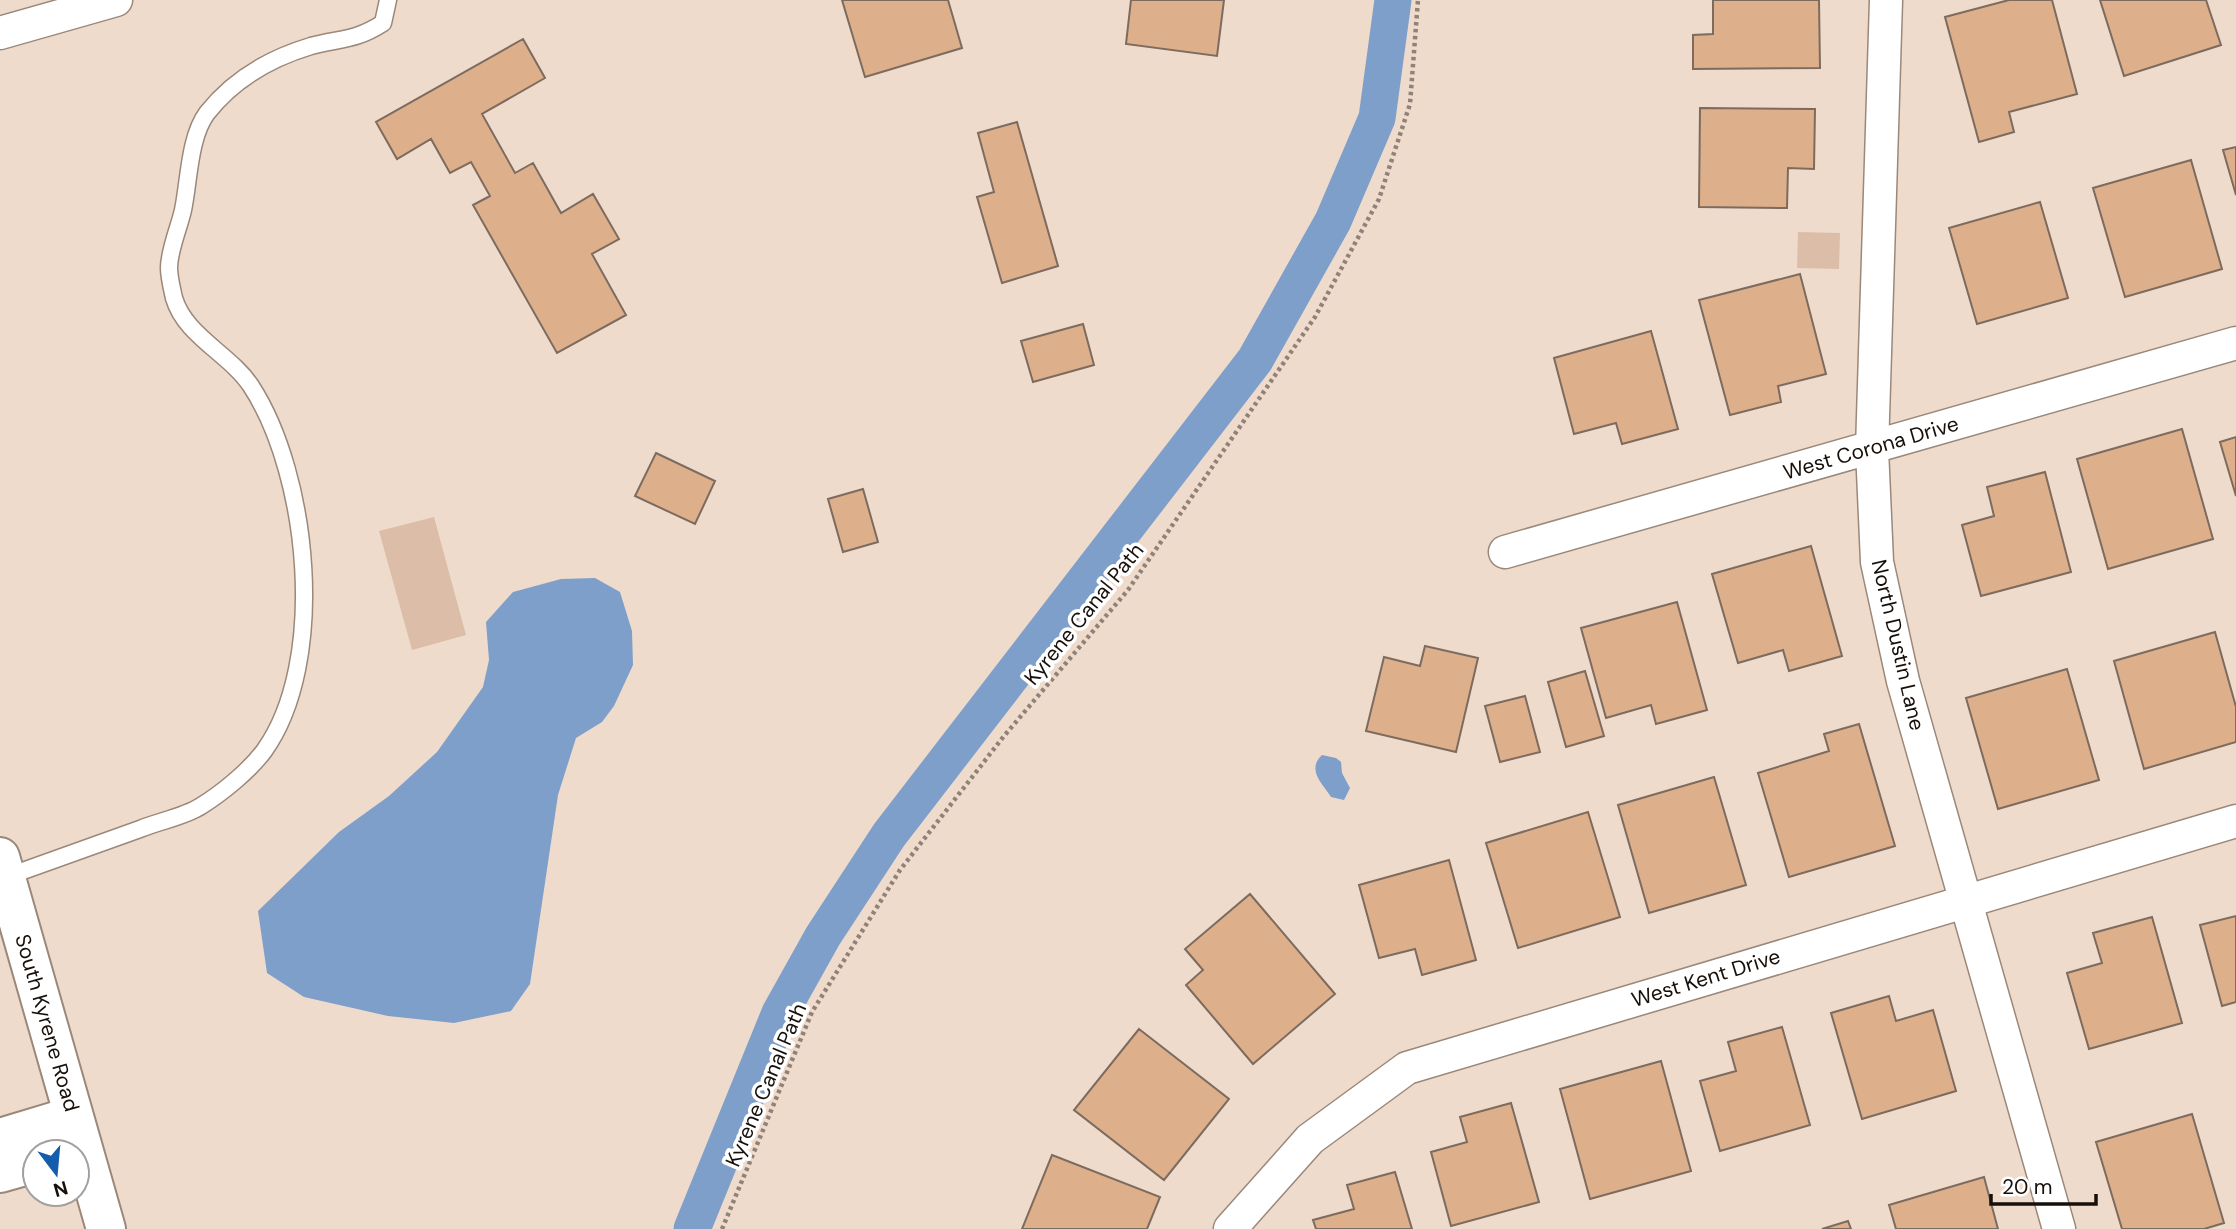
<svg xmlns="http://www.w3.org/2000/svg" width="2236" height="1229" font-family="'DM Sans',sans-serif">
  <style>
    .green { fill: #dcbda7 }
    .water { fill: #7e9fca }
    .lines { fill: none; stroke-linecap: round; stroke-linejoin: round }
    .canal { stroke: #7e9fca; stroke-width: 37 }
    .building { fill: #deaf8b; stroke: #7c6b5e; stroke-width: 2 }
    .service-casing { stroke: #9a887a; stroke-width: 19 }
    .minor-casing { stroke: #9a887a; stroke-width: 35 }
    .tertiary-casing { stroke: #9a887a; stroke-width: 42 }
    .secondary-casing { stroke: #9a887a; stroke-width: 42 }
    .path { stroke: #918278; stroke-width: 4.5; stroke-dasharray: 3.5 3.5; stroke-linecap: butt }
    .service { stroke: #fff; stroke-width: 16 }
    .minor { stroke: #fff; stroke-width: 32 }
    .tertiary { stroke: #fff; stroke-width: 38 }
    .secondary { stroke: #fff; stroke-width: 38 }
    .labels { text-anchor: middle; stroke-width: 7; stroke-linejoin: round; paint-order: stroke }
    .street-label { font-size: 21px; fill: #160f0a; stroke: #fff }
  </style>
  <rect width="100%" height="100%" fill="#efdbcc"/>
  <path class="green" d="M1798 232 1840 233 1839 269 1797 268Z
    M434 517 466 635 412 650 379 531Z"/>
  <path class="water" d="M595 578 620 592 632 631 633 665 614 706 602 722 576 738 558 795 530 984 511 1011 454 1023 388 1016 304 997 267 973 258 911 339 832 389 796 437 752 483 687 489 660 486 622 513 592 561 579Z
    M1322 755 1336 758 1341 762 1342 773 1350 788 1344 800 1331 797C1323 784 1306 770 1322 755Z"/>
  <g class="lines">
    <path class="canal" d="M692 1229 780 1013 823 936 889 835 1255 360 1333 221 1377 118 1393 0"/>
  </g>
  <path class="building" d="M842 0H948L962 48 865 77Z
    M1131 0H1224L1217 56 1126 44Z
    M1713 0H1819L1820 68 1693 69V35L1713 34Z
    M2009 0H2052L2077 94 2009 112 2014 132 1979 142 1945 17Z
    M2100 0H2206L2221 45 2124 76Z
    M523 39 545 78 482 114 515 173 533 163 561 213 593 194 619 239 592 254 626 315 557 353 473 205 490 196 471 162 450 173 431 139 397 159 376 122Z
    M1700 108 1815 109 1814 169 1788 168 1787 208 1699 207Z
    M1017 122 1058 266 1002 283 977 197 994 192 978 133Z
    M2236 147V195L2223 150Z
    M2191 160 2222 269 2125 297 2093 188Z
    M2040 202 2068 298 1977 324 1949 228Z
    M1800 274 1826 374 1778 386 1781 402 1730 415 1699 300Z
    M1083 324 1094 365 1033 382 1021 341Z
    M1651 331 1678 429 1622 444 1616 423 1574 434 1554 358Z
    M2182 429 2213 539 2108 569 2077 459Z
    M2236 437V496L2220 442Z
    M656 453 715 481 695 524 635 496Z
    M2045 472 2071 572 1981 596 1962 525 1994 516 1987 487Z
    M863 489 878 542 843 552 828 499Z
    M1811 546 1842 656 1789 671 1783 650 1738 663 1712 574Z
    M1677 602 1707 710 1656 724 1651 705 1606 718 1581 628Z
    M2215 632 2236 707V742L2144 769 2114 661Z
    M1425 646 1478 658 1456 752 1366 731 1384 657 1420 666Z
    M2067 669 2099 780 1998 809 1966 698Z
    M1585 671 1604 736 1566 747 1548 682Z
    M1525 696 1540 752 1500 762 1485 706Z
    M1859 724 1895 846 1789 877 1758 773 1829 751 1824 734Z
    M1714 777 1746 885 1649 913 1618 805Z
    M1588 812 1620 917 1518 948 1486 843Z
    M1449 860 1476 960 1422 975 1415 949 1379 958 1359 885Z
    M1250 894 1335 994 1253 1064 1186 985 1203 970 1185 949Z
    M2236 916V1002L2222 1006 2200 925Z
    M2152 917 2182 1023 2089 1049 2067 973 2102 963 2093 933Z
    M1889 996 1896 1021 1933 1010 1956 1091 1862 1119 1831 1013Z
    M1782 1027 1810 1125 1720 1151 1700 1081 1736 1071 1728 1042Z
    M1139 1029 1229 1099 1164 1180 1074 1110Z
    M1661 1061 1691 1171 1590 1199 1560 1089Z
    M1511 1103 1539 1202 1451 1226 1431 1152 1467 1142 1460 1117Z
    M2192 1114 2224 1223 2204 1229H2122L2096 1142Z
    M1052 1155 1160 1197 1147 1229H1022Z
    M1395 1172 1412 1229H1316L1313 1220 1354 1209 1347 1185Z
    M1984 1177 1998 1229H1896L1889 1205Z
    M1848 1221 1851 1229H1822Z"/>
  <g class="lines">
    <g class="service-casing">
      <path id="service" d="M6 877C50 861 95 845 140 829 159 821 184 817 201 806 222 793 249 771 264 751 328 662 309 475 251 386 230 354 185 336 174 298 172 289 169 277 169 268 169 250 179 228 183 210 189 182 189 137 207 113 233 80 271 58 311 46 341 38 355 41 383 23L388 0"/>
    </g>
    <g class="minor-casing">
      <path id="minor" d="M1886 0 1872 449 1877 562 1903 681 2059 1229
        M0 33 116 0
        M1505 552 2236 343
        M1230 1229 1310 1139 1407 1068 2236 821"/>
    </g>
    <g class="tertiary-casing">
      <path id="tertiary" d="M0 1138 73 1116
        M0 1173 35 1163"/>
    </g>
    <g class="secondary-casing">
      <path id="secondary" d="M0 857 106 1229"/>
    </g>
    <path class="path" d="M722 1229 812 1012 900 870 1004 736 1128 590 1315 317 1379 199 1410 104 1418 0"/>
    <use href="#service" class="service"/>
    <use href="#minor" class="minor"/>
    <use href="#tertiary" class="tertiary"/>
    <use href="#secondary" class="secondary"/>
  </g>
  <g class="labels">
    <g class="street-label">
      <text transform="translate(1871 448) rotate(-16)" y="7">West Corona Drive</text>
      <text transform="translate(1084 614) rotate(-51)" y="7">Kyrene Canal Path</text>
      <text transform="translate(1898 645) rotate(77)" y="7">North Dustin Lane</text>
      <text transform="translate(1706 978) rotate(-17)" y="7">West Kent Drive</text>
      <text transform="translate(47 1023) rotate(74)" y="7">South Kyrene Road</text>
      <text transform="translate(766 1085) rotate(-67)" y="7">Kyrene Canal Path</text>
    </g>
  </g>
  <g transform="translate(56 1173) rotate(164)"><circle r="33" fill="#ffffff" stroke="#a29f9d" stroke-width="2"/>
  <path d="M0-5L12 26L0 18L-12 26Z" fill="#145cac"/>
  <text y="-10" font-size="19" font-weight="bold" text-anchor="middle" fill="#160f0a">N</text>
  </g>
  <path d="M1991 1194v10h105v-10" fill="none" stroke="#160f0a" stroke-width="3.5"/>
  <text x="2002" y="1194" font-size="21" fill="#160f0a" stroke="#ffffff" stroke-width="5" paint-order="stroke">20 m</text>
</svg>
